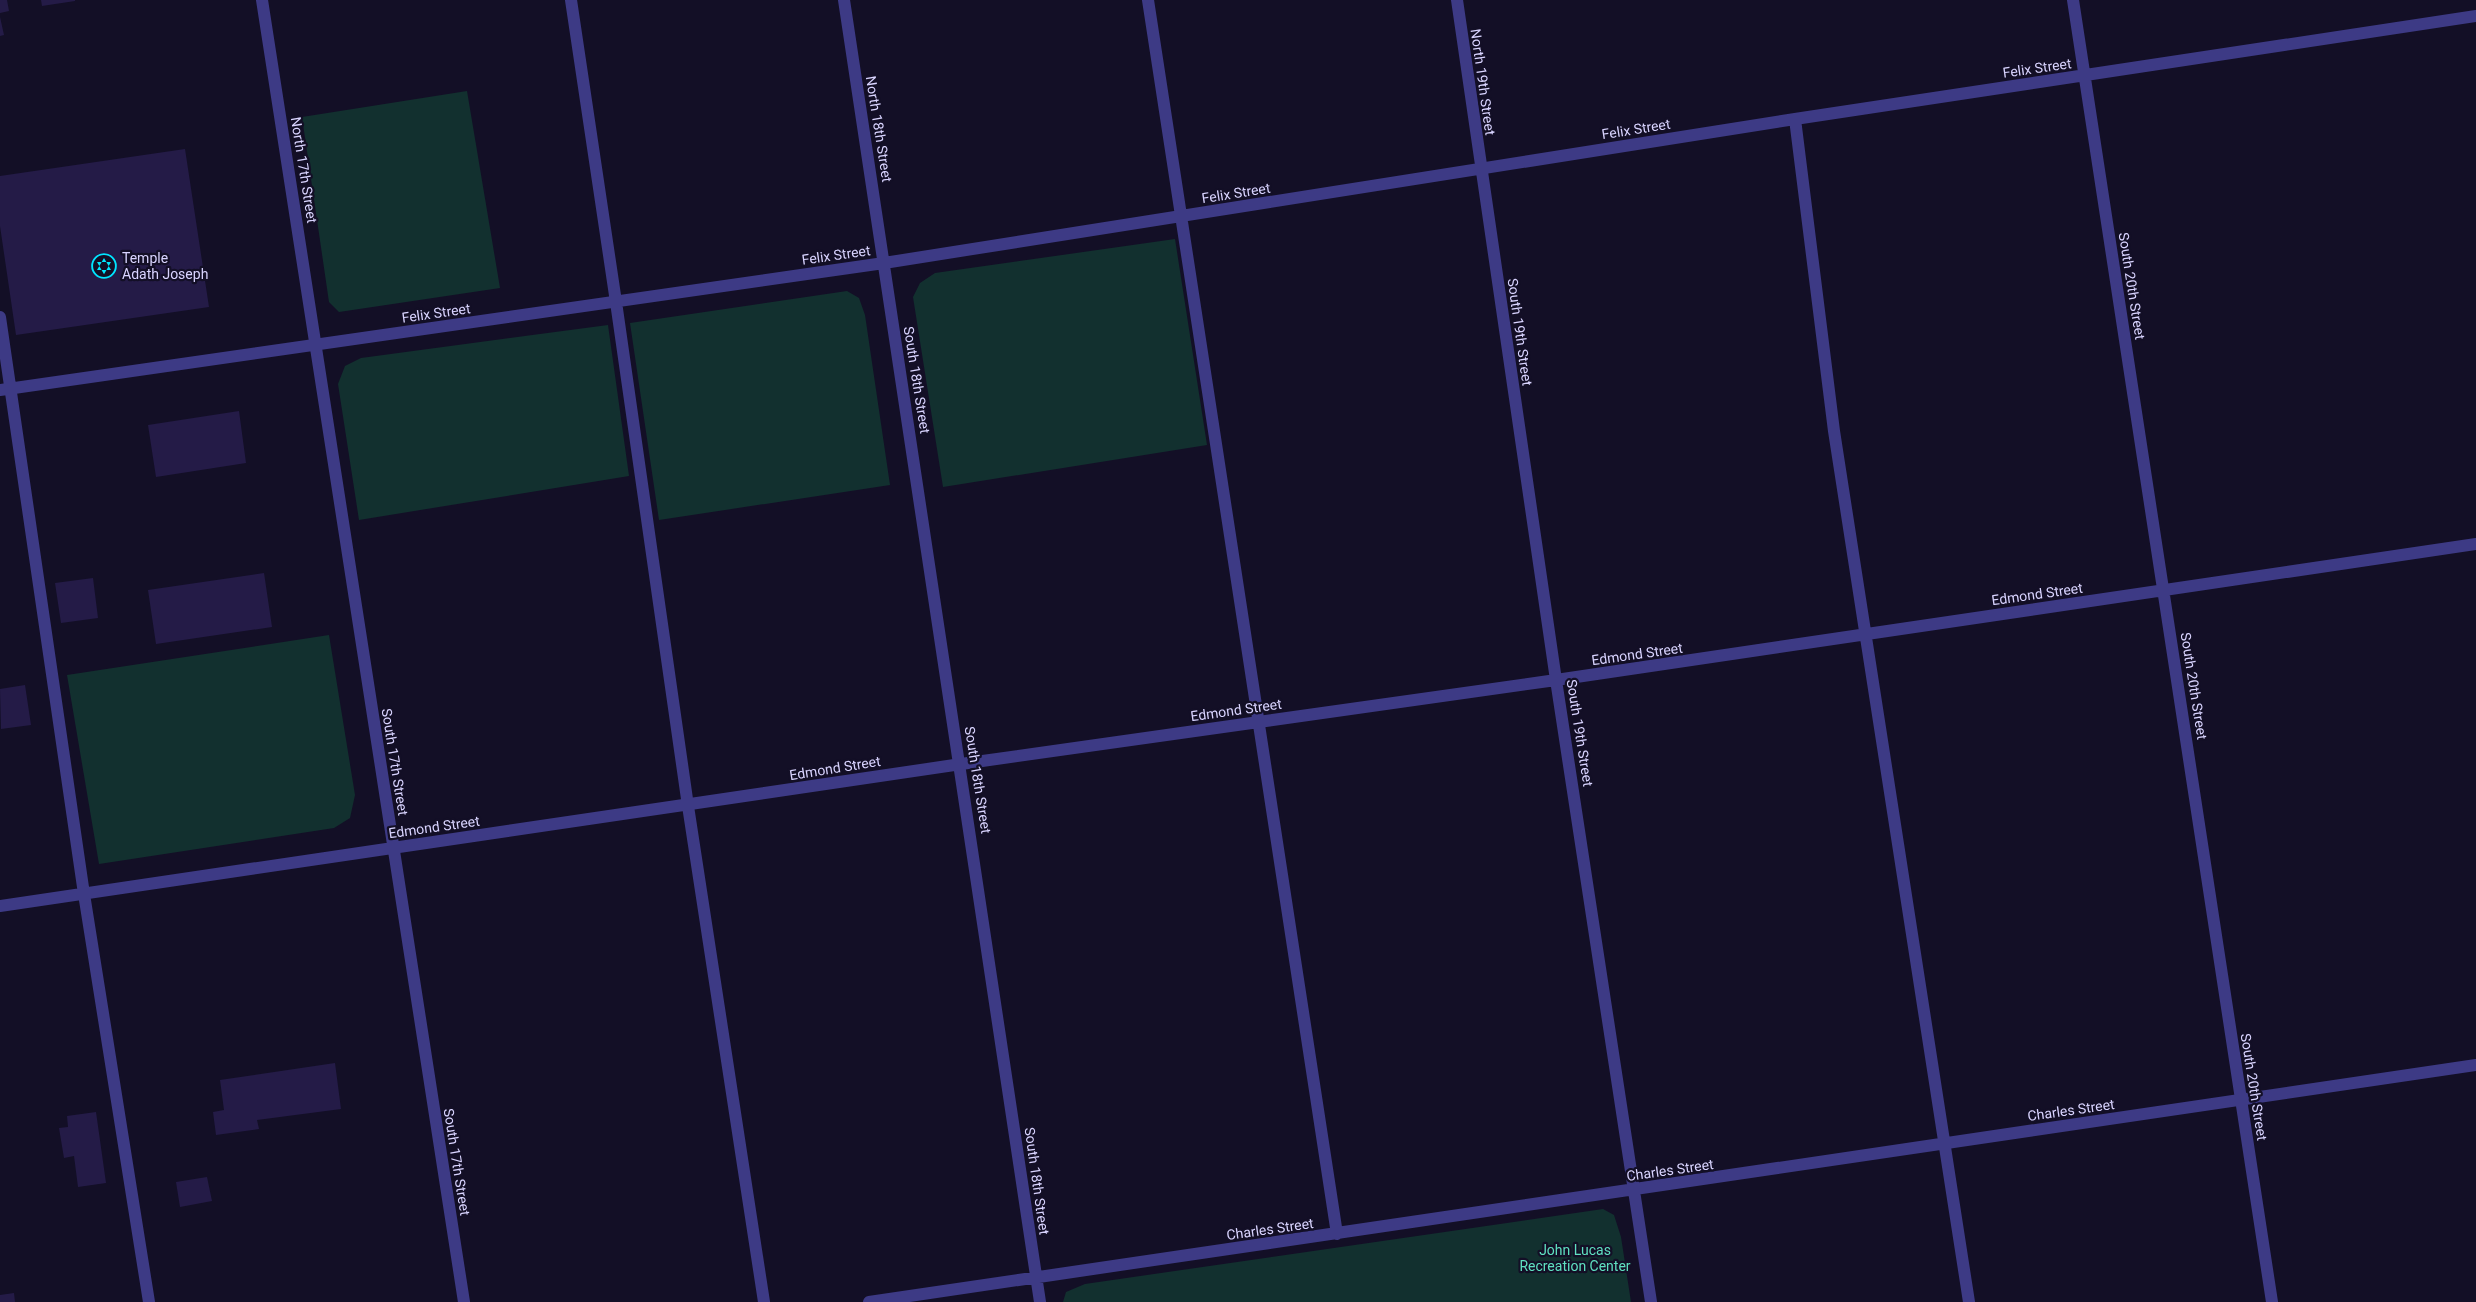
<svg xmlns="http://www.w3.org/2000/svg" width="2476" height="1302" font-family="Roboto,sans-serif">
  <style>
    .green { fill: #12302f }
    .building { fill: #241b47 }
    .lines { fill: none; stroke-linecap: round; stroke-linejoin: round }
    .minor { stroke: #3d3a85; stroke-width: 12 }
    .labels { text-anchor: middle; stroke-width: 4.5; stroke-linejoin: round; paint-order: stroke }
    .street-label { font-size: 14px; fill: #d9d4ff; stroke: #130f26 }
    .poi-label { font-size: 14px; fill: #d9d4ff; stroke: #130f26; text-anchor: start }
    .park-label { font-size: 14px; fill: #5fe0c0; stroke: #130f26 }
  </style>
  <rect width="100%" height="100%" fill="#130f26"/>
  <path class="green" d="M467 91 500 288 339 312 329 302 302 117Z
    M1175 239 1207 445 943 487 913 297 920 283 935 273Z
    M847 291 859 298 865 315 890 485 659 520 630 323Z
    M608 325 629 476 359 520 338 384 345 366 361 358Z
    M329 635 355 795 350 818 334 828 99 864 67 675Z
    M1603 1209 1614 1215 1621 1237 1631 1302H1063L1066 1292 1085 1284Z"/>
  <path class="building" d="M0 0H7L9 11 0 13Z
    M41 0H75V1L42 6Z
    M0 17 4 35 0 36Z
    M185 149 209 307 16 335 0 226V176Z
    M239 411 246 463 156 477 148 425Z
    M264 573 272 627 156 644 148 590Z
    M93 578 98 618 61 623 55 583Z
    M25 685 31 725 1 729 0 689Z
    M335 1063 341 1109 257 1120 259 1129 216 1135 213 1112 224 1110 220 1080Z
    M96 1112 106 1183 78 1187 74 1156 64 1158 59 1128 68 1127 67 1116Z
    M207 1177 212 1201 180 1207 176 1182Z
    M14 1293 15 1302H0V1295Z"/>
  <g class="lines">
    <path class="minor" d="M262 0 464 1302
      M571 0 616 302 688 806 764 1302
      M844 0 1040 1302
      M1148 0 1337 1234
      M1457 0 1556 680 1651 1302
      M2073 0 2272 1302
      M1795 119 1834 431 1969 1302
      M0 317 84 894 149 1302
      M0 390 884 263 1795 119 2476 16
      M0 906 961 764 1556 680 2476 544
      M869 1302 2476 1065"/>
  </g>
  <defs>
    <g id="synagogue-ring" transform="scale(1.25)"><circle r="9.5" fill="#130f26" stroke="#00e5ff" stroke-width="1.5"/><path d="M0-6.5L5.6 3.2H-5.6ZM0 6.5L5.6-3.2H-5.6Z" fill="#00e5ff"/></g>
  </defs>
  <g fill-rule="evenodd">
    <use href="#synagogue-ring" x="104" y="266"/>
  </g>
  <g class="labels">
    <g class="street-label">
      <text transform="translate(2037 68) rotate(-8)" y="5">Felix Street</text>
      <text transform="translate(1483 82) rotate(82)" y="5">North 19th Street</text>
      <text transform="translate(879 129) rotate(81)" y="5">North 18th Street</text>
      <text transform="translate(1636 129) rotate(-9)" y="5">Felix Street</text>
      <text transform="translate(304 170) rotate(81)" y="5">North 17th Street</text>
      <text transform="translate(1236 193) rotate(-9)" y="5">Felix Street</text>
      <text transform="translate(836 255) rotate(-8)" y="5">Felix Street</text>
      <text transform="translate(2132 286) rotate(81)" y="5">South 20th Street</text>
      <text transform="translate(436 313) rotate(-8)" y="5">Felix Street</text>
      <text transform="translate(1520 332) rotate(82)" y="5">South 19th Street</text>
      <text transform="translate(917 380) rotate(81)" y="5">South 18th Street</text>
      <text transform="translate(2037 594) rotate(-8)" y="5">Edmond Street</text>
      <text transform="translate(1637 654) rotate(-8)" y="5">Edmond Street</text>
      <text transform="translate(2194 686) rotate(81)" y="5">South 20th Street</text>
      <text transform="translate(1236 710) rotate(-8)" y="5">Edmond Street</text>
      <text transform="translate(1580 733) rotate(81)" y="5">South 19th Street</text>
      <text transform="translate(395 762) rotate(81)" y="5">South 17th Street</text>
      <text transform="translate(835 768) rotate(-9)" y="5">Edmond Street</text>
      <text transform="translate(978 780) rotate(81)" y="5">South 18th Street</text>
      <text transform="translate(434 827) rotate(-8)" y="5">Edmond Street</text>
      <text transform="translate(2254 1087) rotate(81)" y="5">South 20th Street</text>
      <text transform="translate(2071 1110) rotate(-8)" y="5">Charles Street</text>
      <text transform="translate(457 1162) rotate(81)" y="5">South 17th Street</text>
      <text transform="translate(1670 1170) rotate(-8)" y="5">Charles Street</text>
      <text transform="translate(1037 1181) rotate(82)" y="5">South 18th Street</text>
      <text transform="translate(1270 1229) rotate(-8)" y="5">Charles Street</text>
    </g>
    <g class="poi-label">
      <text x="122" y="263">Temple<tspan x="122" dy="16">Adath Joseph</tspan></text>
    </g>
    <g class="park-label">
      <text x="1575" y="1255">John Lucas<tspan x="1575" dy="16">Recreation Center</tspan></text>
    </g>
  </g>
</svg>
